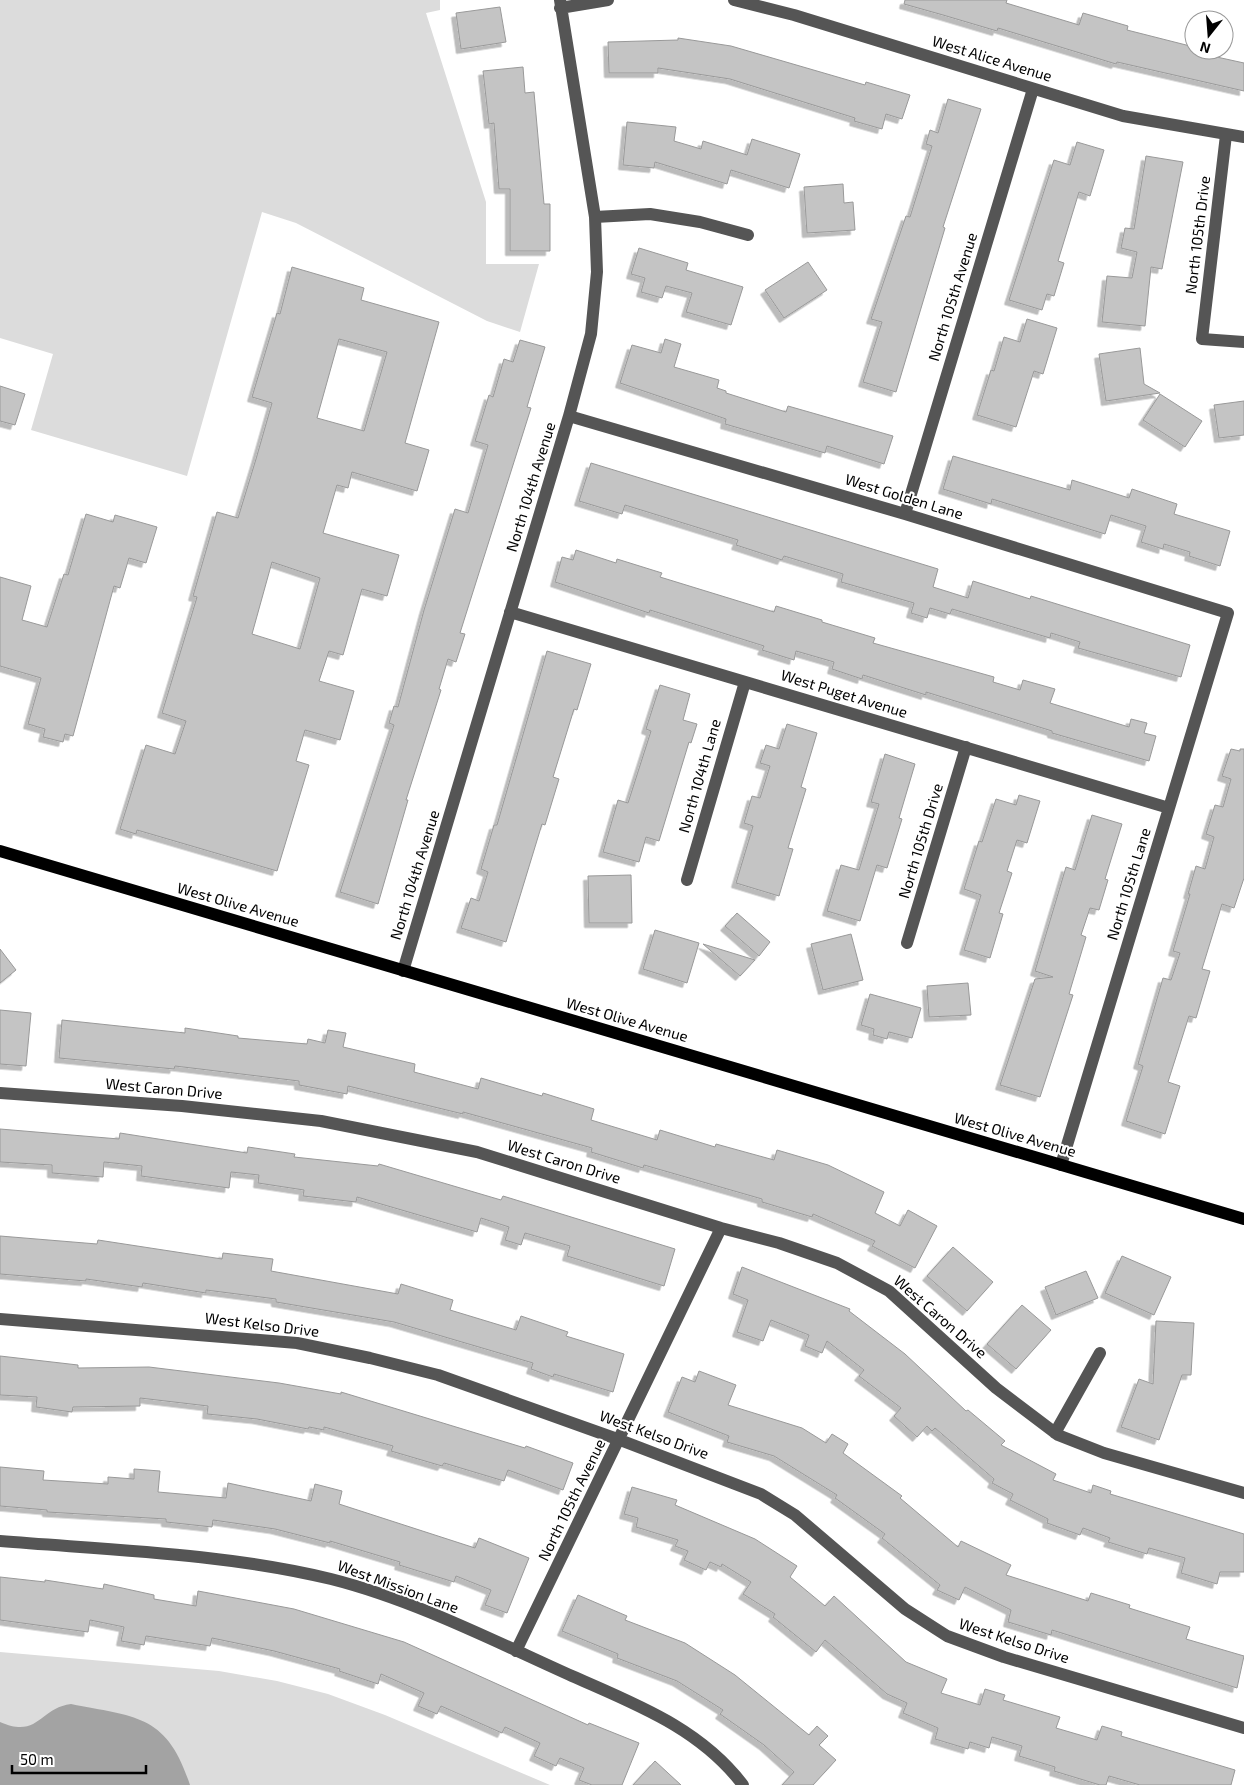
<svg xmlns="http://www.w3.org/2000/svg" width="1244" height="1785" font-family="'Exo 2',sans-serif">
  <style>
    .green { fill: #dcdcdc }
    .water { fill: #a3a3a3 }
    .building { fill: #c4c4c4; stroke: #999; fill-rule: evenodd; filter: url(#shadow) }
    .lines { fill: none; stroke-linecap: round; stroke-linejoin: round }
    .minor { stroke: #555; stroke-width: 12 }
    .major { stroke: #000; stroke-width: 12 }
    .labels { text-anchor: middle; stroke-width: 4; stroke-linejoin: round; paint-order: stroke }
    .street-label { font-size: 15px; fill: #000; stroke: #fff }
  </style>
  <defs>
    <filter id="shadow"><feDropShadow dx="-4.5" dy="4.5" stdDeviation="0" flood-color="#0004"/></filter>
  </defs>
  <rect width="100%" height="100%" fill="#fff"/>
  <path class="green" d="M0 0H440V10L426 13 486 202V264H539L520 332 487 321 296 223 262 212 187 476 31 430 53 354 0 338Z
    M0 1652 219 1671 277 1681 328 1694 385 1715 550 1785H0Z"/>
  <path class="water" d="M71 1704C136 1717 167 1714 190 1785H0V1722C39 1739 39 1708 71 1704Z"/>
  <path class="building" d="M905 0H1007L1006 3 1079 25 1083 13 1128 26 1127 30 1194 47V52L1244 63V91L1117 62 1116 64 998 28 997 31 943 15 904 4Z
    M500 7 506 42 461 49 456 13Z
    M678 38 731 46 865 85 866 82 910 95 902 119 886 114 882 129 854 121 855 118 730 79 658 68V73H609L608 42 678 40Z
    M523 67 525 93 534 92 544 204H550V251H510V189H499L494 123 489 124 483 71Z
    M948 99 981 109 943 227 945 228 896 392 863 382 882 322 871 319 906 216 910 217 932 146 926 144 930 130 938 133Z
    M627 122 676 127 674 141 701 149 703 141 747 155 752 139 800 154 789 188 731 170 727 184 655 162 654 168 623 165Z
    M1077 142 1104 150 1090 196 1079 192 1058 261 1064 263 1054 296 1047 294 1042 310 1009 300 1054 160 1070 165Z
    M1146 156 1183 162 1162 269 1151 267 1145 326 1102 322 1107 276 1132 278 1137 252 1121 248 1125 228 1134 229Z
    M843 184 844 203 853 202 855 230 807 233 804 187Z
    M639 248 688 263 686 270 743 287 731 325 686 312 692 293 666 286 662 298 641 292 645 278 631 274Z
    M808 262 827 290 784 318 765 290Z
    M292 267 364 288 361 300 439 322 405 443 429 450 417 491 352 472 348 488 337 485 323 533 399 555 387 596 362 589 343 655 329 651 319 681 354 691 340 740 305 730 296 761 309 765 277 871 137 830 136 834 120 829 146 745 175 754 186 721 162 713 197 597 193 596 217 512 238 518 256 459 272 403 252 397 277 313 280 314ZM339 339 387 352 364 431 317 418ZM272 562 320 578 300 649 252 634Z
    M1027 319 1057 328 1043 374 1034 371 1016 427 977 415 991 370 994 371 1004 337 1020 342Z
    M665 339 681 344 674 367 719 380 717 388 726 391V393L786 412 788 406 893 436 884 464 827 446 825 453 725 424 726 419 620 383 632 345 661 353Z
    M520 340 545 347 527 407 531 408 460 633 465 634 456 662 448 659 439 689 441 690 406 800H408L378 904 340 892 394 725 389 723 394 706 398 707 424 610 455 509 468 513 488 445 475 441 489 395 493 397 504 359 513 362Z
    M1140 348 1144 384 1160 393 1106 401 1099 354Z
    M0 386 25 394 15 425 0 421Z
    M1160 394 1202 421 1185 447 1143 420Z
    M1244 401V435L1219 438 1214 405Z
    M953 456 1070 490 1072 480 1129 498 1132 489 1177 504 1174 514 1230 531 1220 566 1189 556 1190 552 1164 544 1163 549 1141 542 1146 526 1111 515 1105 534 992 499 991 504 943 489Z
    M591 463 938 569 933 587 968 598 973 581 1030 599 1031 596 1190 645 1181 677 1078 648 1080 642 1051 633 1050 638 952 609 950 614 930 608 927 618 911 613 914 603 841 582 843 574 784 556 782 560 736 545 738 540 625 505 622 514 579 501Z
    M86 514 113 522 115 515 157 527 146 563 129 558 120 588 114 586 73 736 65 734 63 742 43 737 45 729 28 724 41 678 0 666V577L31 586 22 620 47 627 64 574 68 575Z
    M576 550 616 563 617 559 662 573 660 577 774 612 776 606 822 620V622L875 638 873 643 994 677 993 682 1020 690 1023 680 1055 689 1050 703 1129 727 1131 719 1147 723 1144 733 1156 736 1149 761 1052 733V731L926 692V695L863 675 862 679 832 669 834 662 796 651 794 660 762 650 764 646 710 629 650 610 649 613 555 582 562 557 573 560Z
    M547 651 591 664 577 710 574 709 553 777 559 779 545 825 542 824 506 942 461 928 471 898 479 901 488 872 481 869 494 825H497Z
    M660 685 690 694 683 720 697 724 691 743 689 742 659 841 646 837 639 862 603 852 618 800 628 803 651 731 646 729Z
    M787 724 817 733 801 787 806 789 788 848 793 849 779 896 736 883 753 826 744 823 752 796 760 798 770 766 760 763 766 745 779 749Z
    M1231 749 1240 751V749H1244V878L1234 908 1222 904 1202 969 1210 971 1196 1018 1189 1016 1168 1082 1180 1086 1165 1134 1126 1121 1143 1066 1138 1064 1163 978 1171 980 1180 953 1173 951 1190 894H1188L1196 866 1205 869 1214 837 1206 834 1215 805 1223 807 1231 779 1222 776Z
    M885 754 915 764 899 818 902 819 887 868 877 865 860 921 827 911 841 865 859 870 879 804 871 802Z
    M1019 795 1040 801 1027 843 1017 840 1007 871 1012 873 999 913 1003 914 990 958 964 950 981 895 964 889 979 841 982 842 996 799 1016 805Z
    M1092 815 1122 824 1105 879 1108 880 1099 910 1090 908 1081 935 1086 937 1069 994 1073 995 1040 1097 1000 1085 1035 979 1053 977 1035 971 1066 867 1075 870Z
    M631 875 632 923H589L588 876Z
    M737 913 770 942 759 956 725 926Z
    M655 930 699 943 687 983 643 969Z
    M851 934 863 980 823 990 811 944Z
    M703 944 755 960 740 976Z
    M0 949 16 970 0 983Z
    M968 983 971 1015 929 1017 927 986Z
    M870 994 921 1008 912 1038 889 1032 887 1039 873 1035 874 1029 861 1025Z
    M0 1010 31 1013 26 1066 0 1064Z
    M62 1020 185 1033V1028L238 1036V1038L307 1044 308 1039 325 1043 328 1030 346 1033 343 1047 415 1064 414 1072 478 1089 481 1078 542 1096 543 1093 594 1109 591 1120 657 1140 660 1130 715 1147 716 1144 774 1160 777 1150 828 1165 884 1192 875 1213 900 1226 908 1210 937 1226 915 1268 872 1246 875 1241 813 1214 812 1217 762 1202V1199L644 1165 643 1168 591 1152 592 1148 463 1112V1114L348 1086 347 1094 299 1085V1081L175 1066 174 1069 59 1058Z
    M0 1129 119 1139 120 1133 247 1153 248 1147 295 1154 294 1157 378 1166 379 1164 501 1200 503 1196 675 1249 664 1286 567 1256 570 1246 525 1233 521 1245 505 1240 509 1227 481 1218 477 1232 357 1197 356 1202 303 1196 304 1190 258 1183 259 1175 231 1172 229 1188 141 1176 142 1166 104 1162 103 1177 52 1173V1165L0 1162Z
    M0 1236 97 1244 98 1240 222 1259 223 1253 273 1259 271 1271 398 1294 401 1284 453 1300 450 1310 516 1330 521 1316 568 1332 566 1336 624 1354 613 1392 554 1374 553 1377 531 1369 533 1363 394 1322 276 1302V1299L206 1290V1293L143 1283 142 1287 86 1279V1281L0 1274Z
    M953 1247 993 1282 967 1311 927 1276Z
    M1122 1256 1171 1277 1154 1315 1105 1293Z
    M742 1267 850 1309 849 1311 905 1354 966 1411 968 1410 1005 1441 1001 1445 1056 1474 1053 1480 1091 1493 1093 1485 1111 1491 1110 1494 1244 1534V1572H1220L1217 1584 1181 1573 1185 1558 1149 1548 1147 1554 1108 1542 1110 1538 1083 1528 1080 1535 1047 1523 1048 1519 1010 1500 1013 1494 992 1483 994 1479 935 1428 932 1431 927 1426 917 1437 894 1416 901 1408 859 1376 864 1370 827 1341 822 1353 805 1346 809 1335 771 1320 763 1341 737 1332 748 1300 733 1294Z
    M1086 1271 1098 1298 1056 1315 1045 1287Z
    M1022 1305 1051 1330 1016 1369 987 1344Z
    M1156 1321 1194 1323 1191 1375H1182L1159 1440 1121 1427 1139 1379 1153 1384Z
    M0 1356 78 1365V1368L149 1367 279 1383 341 1394V1392L525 1448 526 1446 573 1463 563 1490 508 1470 504 1481 444 1463 442 1466 391 1451 393 1446 324 1427V1430L309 1427 308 1429 257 1419 207 1414 208 1406 140 1398V1406L73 1407 72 1412 36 1407 37 1397 0 1395Z
    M699 1371 736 1385 728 1405 802 1428 826 1443 832 1434 848 1444 843 1453 902 1496 900 1498 958 1547 961 1541 1011 1565 1006 1575 1088 1601 1091 1593 1130 1605 1129 1608 1190 1627 1186 1639 1244 1656 1237 1688 1052 1630 1051 1635 1008 1622 1011 1610 965 1587 959 1600 937 1590 940 1585 882 1538 885 1534 835 1498 837 1495 774 1456 727 1442 729 1436 668 1412 682 1377 695 1382Z
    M0 1467 44 1471 43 1480 108 1484V1477L134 1479V1469L160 1471 158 1492 226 1498 228 1483 311 1501 315 1484 342 1491 339 1504 475 1548 479 1538 529 1558 507 1613 485 1605 491 1590 456 1576 454 1582 399 1565 400 1562 330 1541V1543L275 1529 213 1520 212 1527 166 1522V1519L47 1512V1510L0 1506Z
    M632 1487 677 1500 675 1505 755 1539 797 1566 790 1577 825 1606 834 1596 906 1662 947 1679 941 1693 980 1705 985 1689 1005 1695 1003 1700 1060 1717 1056 1728 1097 1740 1102 1726 1122 1732 1121 1736 1235 1770 1231 1785H1140L1109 1776 1106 1785H1100L1054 1771 1055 1767 1019 1756 1022 1746 992 1737 989 1748 970 1742 968 1749 935 1739 938 1728 903 1713 907 1703 887 1694 825 1640 816 1652 773 1617 775 1614 743 1594 751 1582 722 1564 721 1567 710 1562 706 1570 684 1560 688 1551 675 1546 678 1540 636 1527 638 1518 624 1514Z
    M0 1577 45 1582V1580L103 1589 104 1584 154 1595V1599L196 1606 198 1591 294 1609 404 1642 588 1725 589 1723 639 1743 622 1785H592L579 1780 584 1768 560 1758 556 1766 534 1756 540 1743 505 1727 502 1733 441 1706 437 1714 418 1706 424 1693 381 1674 378 1684 339 1671 340 1669 274 1651 212 1638 210 1646 146 1636 144 1645 121 1641 124 1627 90 1620 88 1632 0 1620Z
    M578 1595 627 1616 625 1620 685 1643 735 1675 809 1735 817 1726 828 1736 819 1745 836 1760 813 1785H782L794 1772 764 1745 720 1714 723 1710 677 1681 617 1658 618 1654 562 1631Z
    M655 1761 681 1785H633Z"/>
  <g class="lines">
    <path class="minor" d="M734 0 794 15 1123 116 1244 137
      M560 8 608 0
      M1226 135 1202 339 1244 342
      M595 217 650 214 700 222 748 235
      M569 416 905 514 1228 613 1061 1165
      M905 514 1033 89
      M510 612 1169 808
      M687 880 745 682
      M907 943 966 747
      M403 971 569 416 591 334 597 272 595 217 560 0
      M0 1093 182 1106 321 1121 477 1152 721 1228 779 1243 837 1263 889 1291 996 1388 1058 1435 1104 1453 1244 1493
      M0 1319 297 1343 370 1358 438 1375 620 1440 761 1494 795 1515 905 1609 947 1636 1004 1657 1244 1728
      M1055 1433 1100 1353
      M0 1541C110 1550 223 1553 331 1579 414 1600 494 1641 572 1676 635 1704 700 1728 743 1785
      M516 1651 721 1228"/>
    <path class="major" d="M0 851 1244 1219"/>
  </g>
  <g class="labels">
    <g class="street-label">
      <text transform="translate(992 59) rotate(17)" y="5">West Alice Avenue</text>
      <text transform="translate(1198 235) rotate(-83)" y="5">North 105th Drive</text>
      <text transform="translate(953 297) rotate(-73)" y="5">North 105th Avenue</text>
      <text transform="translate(531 487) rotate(-73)" y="5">North 104th Avenue</text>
      <text transform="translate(904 497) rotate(17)" y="5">West Golden Lane</text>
      <text transform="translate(844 694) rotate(17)" y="5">West Puget Avenue</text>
      <text transform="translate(700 776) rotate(-74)" y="5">North 104th Lane</text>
      <text transform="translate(921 841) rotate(-73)" y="5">North 105th Drive</text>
      <text transform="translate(415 875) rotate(-73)" y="5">North 104th Avenue</text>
      <text transform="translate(1129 884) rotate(-73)" y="5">North 105th Lane</text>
      <text transform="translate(238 905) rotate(16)" y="5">West Olive Avenue</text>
      <text transform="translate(627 1020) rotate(16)" y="5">West Olive Avenue</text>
      <text transform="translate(164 1089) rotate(5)" y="5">West Caron Drive</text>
      <text transform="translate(1015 1135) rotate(16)" y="5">West Olive Avenue</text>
      <text transform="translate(564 1162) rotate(17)" y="5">West Caron Drive</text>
      <text transform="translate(940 1317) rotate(41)" y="5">West Caron Drive</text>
      <text transform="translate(262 1325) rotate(7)" y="5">West Kelso Drive</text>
      <text transform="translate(654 1435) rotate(20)" y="5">West Kelso Drive</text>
      <text transform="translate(572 1500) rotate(-64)" y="5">North 105th Avenue</text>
      <text transform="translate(398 1587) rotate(20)" y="5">West Mission Lane</text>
      <text transform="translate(1014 1641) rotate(18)" y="5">West Kelso Drive</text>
    </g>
  </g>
  <g transform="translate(1209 35) rotate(197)"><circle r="24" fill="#ffffff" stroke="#999999"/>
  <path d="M0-4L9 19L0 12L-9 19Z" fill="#000000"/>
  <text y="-8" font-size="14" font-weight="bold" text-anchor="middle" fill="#000000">N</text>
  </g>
  <path d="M12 1765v8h134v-8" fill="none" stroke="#000000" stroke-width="2.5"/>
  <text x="20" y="1765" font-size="15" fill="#000000" stroke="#ffffff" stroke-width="4" paint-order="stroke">50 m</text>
</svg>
